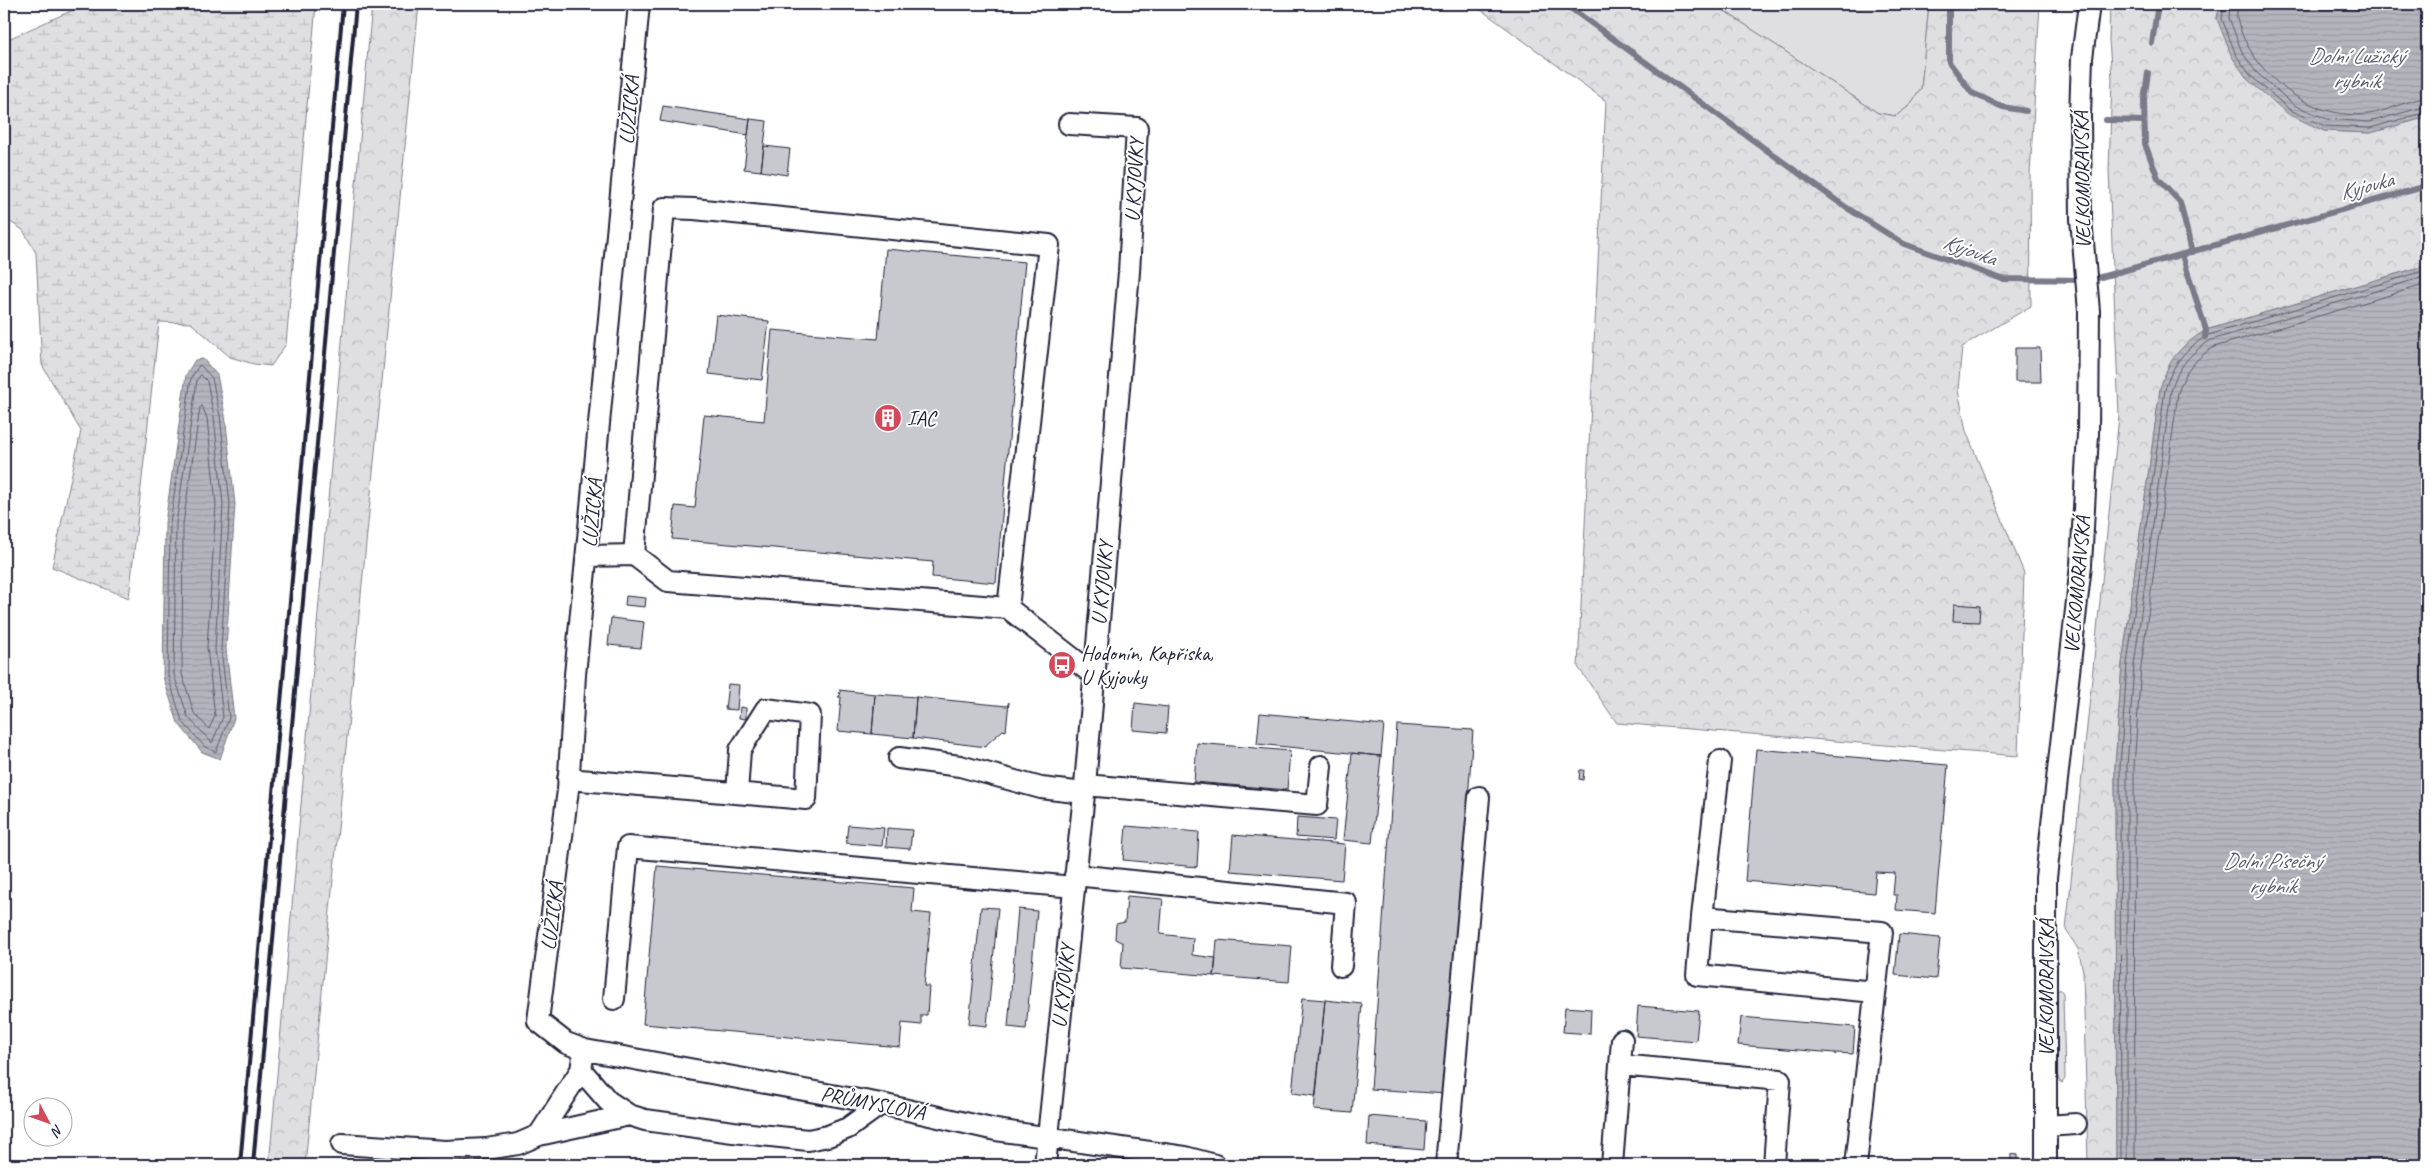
<svg xmlns="http://www.w3.org/2000/svg" width="2431" height="1169" font-family="Caveat,sans-serif">
  <style>
    .grass { fill: #dfdfe2; stroke: #80808e }
    .forest { fill: url(#forest-crowns); stroke: #80808e }
    .wetland { fill: url(#wetland-marsh); stroke: #80808e }
    .water { fill: url(#water-rules); stroke: #7a7a88 }
    .lines { fill: none; stroke-linecap: round; stroke-linejoin: round }
    .shore { stroke: #5c5c6f; stroke-width: 1 }
    .stream { stroke: #7a7a88; stroke-width: 6 }
    .building { fill: #c8c8cf; stroke: #22223b }
    .minor-casing { stroke: #22223b; stroke-width: 24 }
    .minor { stroke: #fff; stroke-width: 20 }
    .rail { stroke: #22223b; stroke-width: 4 }
    .labels { text-anchor: middle; stroke-width: 4; stroke-linejoin: round; paint-order: stroke }
    .street-label { font-size: 21px; fill: #22223b; stroke: #fff }
    .poi-label { font-size: 21px; fill: #22223b; stroke: #fff; text-anchor: start }
    .water-label { font-size: 22px; font-style: italic; fill: #5c5c6f; stroke: #fff }
  </style>
  <defs>
    <pattern id="forest-crowns" width="20" height="18" patternUnits="userSpaceOnUse" patternTransform="scale(1.25)"><rect width="20" height="18" fill="#dfdfe2"/><path d="M2 6a3 3 0 1 1 6 0M12 15a3 3 0 1 1 6 0" fill="none" stroke="#bfbfc3"/></pattern>
    <pattern id="wetland-marsh" width="20" height="14" patternUnits="userSpaceOnUse" patternTransform="scale(1.25)"><rect width="20" height="14" fill="#dfdfe2"/><path d="M1 5h8M5 5V1M11 12h8M15 12V8" fill="none" stroke="#bfbfc3"/></pattern>
    <pattern id="water-rules" width="6" height="5" patternUnits="userSpaceOnUse" patternTransform="scale(1.25)"><rect width="6" height="5" fill="#b4b4bc"/><path d="M0 2.5h6" fill="none" stroke="#9a9aa2"/></pattern>
  </defs>
  <rect width="100%" height="100%" fill="#fff"/>
  <filter id="ink" filterUnits="userSpaceOnUse"><feTurbulence type="fractalNoise" baseFrequency=".02" numOctaves="2"/><feDisplacementMap in="SourceGraphic" scale="10" xChannelSelector="R" yChannelSelector="G"/><feConvolveMatrix kernelMatrix="1 2 1 2 8 2 1 2 1" color-interpolation-filters="sRGB"/></filter>
  <g filter="url(#ink)">
    <path class="grass" d="M1714 4H1929L1921 89 1909 106 1896 116 1878 113Z
      M2060 989 2063 993 2065 1079 2062 1083 2059 1081 2057 1073V992Z"/>
    <path class="forest" d="M372 4H419L305 1165H269Z
      M1473 4H1714L1878 113 1896 116 1909 106 1921 89 1929 4H2040L2030 174 2031 306 1962 347 1958 390 1966 431 2024 573 2018 756 1617 723 1578 667 1606 101Z
      M2110 4H2220L2217 19 2324 131 2370 133 2427 117V265L2206 330C2181 346 2169 360 2160 389L2122 664 2115 767 2116 1165H2088L2083 971 2078 949 2066 930 2119 416 2109 170 2112 79 2109 40Z"/>
    <path class="wetland" d="M86 4H316L286 344 271 366 254 364 230 357 191 323 159 322 129 598 52 567 81 431 42 365 36 253 23 230 4 218V41Z"/>
    <path class="water" d="M2220 4H2427V117L2371 133 2324 131 2288 114 2248 80 2232 57 2217 19Z
      M2427 265V1165H2116L2115 767 2122 664 2160 389C2169 358 2179 347 2206 330Z
      M203 359 217 375 225 415 235 504 226 649 234 718 220 759 202 752 178 723 163 677 165 523 186 375 195 360Z"/>
    <g class="lines">
      <path class="shore" d="M2224 4 2222 19 2236 55 2251 76 2290 110 2325 126 2370 128 2427 112
        M2230 4 2229 18 2242 52 2256 72 2294 105 2327 119 2369 122 2427 106
        M2238 4C2238 9 2236 14 2237 19 2251 74 2311 121 2368 114 2388 112 2407 99 2427 98
        M200 365 212 378 220 416 230 504 221 649 229 718 216 752 205 747 182 721 168 676 170 523 191 378Z
        M201 375 207 381 214 417 223 504 215 649 223 717 212 743 188 717 174 675 176 524 197 380Z
        M202 406 207 418 216 504 207 648 215 716 209 729 194 713 182 674 183 524 200 408Z
        M2121 1165 2120 767 2127 664 2165 390C2173 363 2185 349 2208 335L2427 270
        M2127 1165V767L2134 665 2171 391C2178 367 2189 354 2211 340L2427 276
        M2135 1165 2134 767 2141 666 2178 393C2185 371 2195 359 2214 347L2427 284"/>
      <path class="stream" d="M1565 4 1844 206 1904 244 2002 279 2090 280 2427 186
        M1949 4V62L1972 93 2003 107 2026 111
        M2152 43 2158 4
        M2148 73 2144 100 2145 144 2158 178 2180 202 2192 252
        M2106 120 2144 121
        M2182 255 2206 330 2205 337"/>
    </g>
    <path class="building" d="M663 106 750 119 748 135 660 121Z
      M750 119 767 121 761 171 744 169Z
      M764 146 790 149 787 175 761 171Z
      M886 249 1025 262 996 583 932 577 933 562 672 539 675 506 695 508 704 415 764 421 772 330 878 339Z
      M716 315 769 321 762 380 709 374Z
      M2015 348H2040L2041 382H2015Z
      M626 596 646 598 645 607 625 605Z
      M1954 604 1980 606 1979 622 1953 621Z
      M611 618 644 622 641 648 608 645Z
      M728 684 739 685 737 710 725 709Z
      M839 690 875 694 872 734 838 731 841 697H838L841 694 839 693 841 692Z
      M875 694 916 697 913 738 872 734Z
      M916 697 1007 706 1009 702 1006 731 1003 730 987 744 986 747 913 738Z
      M1135 703 1168 707 1166 733 1133 730Z
      M740 707 746 708V719L739 718Z
      M1260 713 1384 725 1381 756 1257 744Z
      M1397 725 1473 730 1447 1094 1371 1089Z
      M1197 743 1290 751 1287 790 1194 782Z
      M1756 749 1948 765 1935 913 1896 910 1897 895H1893L1895 873 1876 872 1874 893 1745 881Z
      M1352 753 1381 756 1372 843 1343 840Z
      M1580 770H1584L1583 780 1579 779Z
      M1297 817 1336 820 1334 840 1296 837Z
      M848 825 884 828 882 846 846 843Z
      M1126 826 1199 832 1197 867 1123 860Z
      M887 828 912 830 910 849 886 847Z
      M1233 835 1345 844 1342 880 1230 871Z
      M657 866 914 888 912 912 931 914 924 986H929L927 1015H921V1025L902 1023 900 1047 643 1024Z
      M1127 896 1163 899 1160 934 1193 938 1192 955 1216 958 1214 976 1121 968 1123 943 1115 939 1116 924 1125 922Z
      M981 907 998 908 987 1026 969 1024Z
      M1018 909 1037 911 1026 1029 1008 1027Z
      M1899 934 1940 938 1936 979 1895 975Z
      M1217 940 1292 946 1289 982 1214 976Z
      M1302 998 1325 1000 1316 1096 1292 1093Z
      M1325 1000 1362 1004 1352 1113 1314 1110Z
      M1638 1006 1699 1011 1696 1041 1636 1036Z
      M1565 1007 1591 1009 1590 1034 1563 1032Z
      M1741 1017 1855 1027 1853 1054 1836 1053 1835 1055V1053L1738 1045Z
      M1369 1116 1426 1121 1424 1150 1367 1145Z
      M2011 1154 2018 1155V1161L2011 1162Z
      M628 1161 678 1165H627Z
      M752 1162 796 1165H751Z"/>
    <g class="lines">
      <g class="minor-casing">
        <path id="minor" d="M639 4 575 675 568 790 538 1021 566 1043 585 1050 881 1104 996 1130 1185 1157 1215 1165
          M588 556 634 555
          M1008 608 1049 245 694 209 664 208 634 555 668 581 1008 608 1094 675
          M899 758 960 766 1041 788 1084 793
          M1720 761 1702 917 1882 932 1856 1165
          M568 779 806 799 810 715 766 709 740 750 737 793
          M1085 785 1317 805 1321 766
          M1075 875 1346 903 1341 966
          M1702 917 1697 975 1875 992
          M614 999 628 847 1074 887
          M1620 1065 1780 1080 1774 1165
          M581 1070 608 1101 629 1115 645 1120 733 1132 808 1140 828 1136 848 1128 881 1104
          M2046 1126 2076 1124
          M539 1135 581 1070 583 1057
          M342 1144 445 1151 486 1149 518 1144 539 1135 629 1115
          M1045 1165 1085 785 1129 272 1137 128 1069 124
          M1446 1165 1479 797
          M1612 1165 1622 1040
          M2046 1165V878L2081 565 2088 434 2089 311 2081 219 2080 115 2082 58 2089 4"/>
      </g>
      <use href="#minor" class="minor"/>
      <path class="rail" d="M240 1165 343 4
        M253 1165 356 4"/>
    </g>
  </g>
  <defs>
    <g id="building-disc" transform="scale(1.4375)"><circle r="9.5" fill="#d1495b" stroke="#fff"/><path d="M-4-6H4V6H1V3H-1V6H-4ZM-2.5-4.3h1.7v1.8h-1.7ZM.8-4.3h1.7v1.8H.8ZM-2.5-1h1.7V.8h-1.7ZM.8-1h1.7V.8H.8Z" fill="#fff"/></g>
    <g id="bus-disc" transform="scale(1.4375)"><circle r="9.5" fill="#d1495b" stroke="#fff"/><path d="M-5-6H5V4H4V6H2V4H-2V6H-4V4H-5ZM-3.5-4V0h7V-4ZM-3.5 1.2v1.5H-2V1.2ZM2 1.2v1.5H3.5V1.2Z" fill="#fff"/></g>
  </defs>
  <g fill-rule="evenodd">
    <use href="#building-disc" x="888" y="418"/>
    <use href="#bus-disc" x="1062" y="665"/>
  </g>
  <g class="labels">
    <g class="street-label">
      <text transform="translate(629 110) rotate(-85)" y="7">LUŽICKÁ</text>
      <text transform="translate(1134 180) rotate(-87)" y="7">U KYJOVKY</text>
      <text transform="translate(2082 180) rotate(-91)" y="7">VELKOMORAVSKÁ</text>
      <text transform="translate(592 513) rotate(-85)" y="7">LUŽICKÁ</text>
      <text transform="translate(1102 583) rotate(-85)" y="7">U KYJOVKY</text>
      <text transform="translate(2077 585) rotate(-85)" y="7">VELKOMORAVSKÁ</text>
      <text transform="translate(552 916) rotate(-83)" y="7">LUŽICKÁ</text>
      <text transform="translate(1063 986) rotate(-84)" y="7">U KYJOVKY</text>
      <text transform="translate(2046 988) rotate(-90)" y="7">VELKOMORAVSKÁ</text>
      <text transform="translate(873 1103) rotate(11)" y="7">PRŮMYSLOVÁ</text>
    </g>
    <g class="poi-label">
      <text x="907" y="425">IAC</text>
      <text x="1081" y="660">Hodonín, Kapřiska,<tspan x="1081" dy="24">U Kyjovky</tspan></text>
    </g>
    <g class="water-label">
      <text x="2356" y="63">Dolní Lužický<tspan x="2356" dy="25">rybník</tspan></text>
      <text transform="translate(2366 185) rotate(-15)" y="8">Kyjovka</text>
      <text transform="translate(1970 249) rotate(20)" y="8">Kyjovka</text>
      <text x="2272" y="868">Dolní Písečný<tspan x="2272" dy="25">rybník</tspan></text>
    </g>
  </g>
  <rect width="2431" height="1169" fill="none" stroke="#fff" stroke-width="20"/>
  <rect x="10" y="10" width="2411" height="1149" fill="none" stroke="#22223b" stroke-width="2" filter="url(#ink)"/>
  <g transform="translate(48 1122) rotate(131)"><circle r="24" fill="#ffffff" stroke="#a7a7b1"/>
  <path d="M0-4L9 19L0 12L-9 19Z" fill="#d1495b"/>
  <text y="-8" font-size="14" font-weight="bold" text-anchor="middle" fill="#22223b">N</text>
  </g>
</svg>
